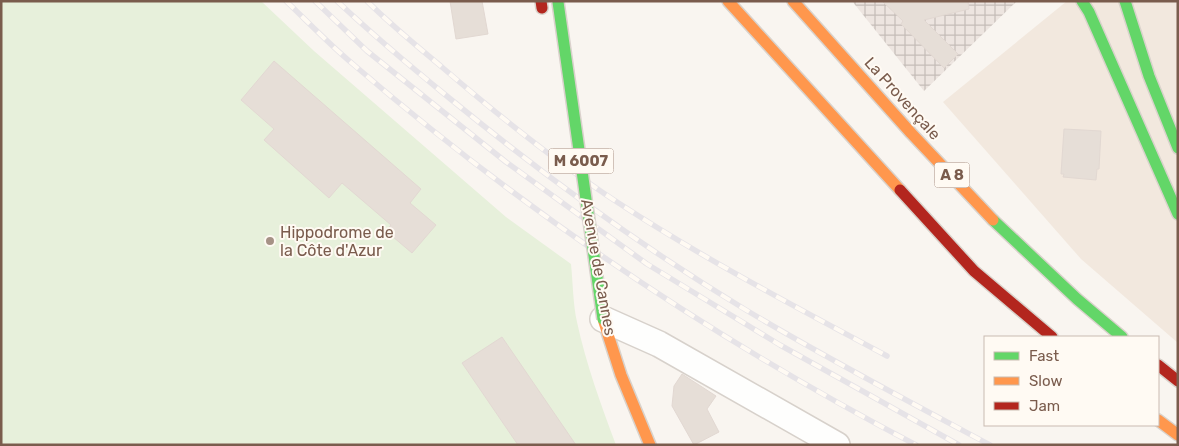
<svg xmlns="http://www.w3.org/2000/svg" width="1179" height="446" font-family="Rubik,sans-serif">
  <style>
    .residential { fill: #f2e8de }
    .industrial { fill: url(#industrial-grid) }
    .pitch { fill: #e7f0db }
    .building { fill: #e6ded7; stroke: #e2d8d2 }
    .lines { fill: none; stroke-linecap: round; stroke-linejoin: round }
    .street-casing { stroke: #d7d1cb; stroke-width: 28 }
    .fast-casing { stroke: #d9d2cb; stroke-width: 14 }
    .slow-casing { stroke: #d9d2cb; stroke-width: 14 }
    .jam-casing { stroke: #d9d2cb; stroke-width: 14 }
    .street { stroke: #fefefd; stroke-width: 25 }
    .fast { stroke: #63d668; stroke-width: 11 }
    .slow { stroke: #ff974d; stroke-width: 11 }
    .jam { stroke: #b3261e; stroke-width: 11 }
    .rail-casing { stroke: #e6e3e7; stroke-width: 5.5 }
    .rail { stroke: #fffaf3; stroke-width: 4; stroke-dasharray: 11; stroke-linecap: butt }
    .fast-bridge-casing { stroke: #dad1cc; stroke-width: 14; stroke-linecap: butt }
    .fast-bridge { stroke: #63d668; stroke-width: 11 }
    .poi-dot { fill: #a69286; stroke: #fffaf3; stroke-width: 2 }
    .labels { text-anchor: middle; stroke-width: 4; stroke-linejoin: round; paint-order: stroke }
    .shield { fill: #fffaf3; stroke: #a28b7f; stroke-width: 1 }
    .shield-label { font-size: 15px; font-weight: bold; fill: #7a5c4d }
    .street-label { font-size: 16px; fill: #7a5c4d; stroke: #fffaf3 }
    .poi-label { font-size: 16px; fill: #7a5c4d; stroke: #fffaf3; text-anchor: start }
  </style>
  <defs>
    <pattern id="industrial-grid" width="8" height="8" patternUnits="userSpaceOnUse" patternTransform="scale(1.25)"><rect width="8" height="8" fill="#ede5e0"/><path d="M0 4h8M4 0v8" fill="none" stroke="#c5bdb8"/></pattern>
  </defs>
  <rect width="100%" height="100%" fill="#f9f5f0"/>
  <path class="residential" d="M1067 1H1178V343L1081 259 943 102Z"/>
  <path class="industrial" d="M852 1H1017L924 91Z"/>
  <path class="pitch" d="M1 1H261L314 51 506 217 571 264C573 284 573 304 577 322 586 364 601 405 616 445H1Z"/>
  <path class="building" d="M450 1H482L488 34 456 39Z
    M882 1H968L969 9 924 20 958 54 944 68 901 24 903 21Z
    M274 61 421 189 410 203 436 225 412 253 386 231 391 225 342 183 329 198 264 140 274 129 241 100Z
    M1064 129 1101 131 1099 169H1097L1096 180 1063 177 1064 174H1061Z
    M502 337 563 426 576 445H518L462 363Z
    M682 374 716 396 707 409 719 432 694 445 672 406 674 386Z"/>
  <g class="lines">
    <g class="street-casing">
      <path id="street" d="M603 319 659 344 837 445"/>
    </g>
    <g class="fast-casing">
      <path id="fast" d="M1082 1 1089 12 1178 214
        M1125 1 1149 76 1178 148
        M993 220 1077 299 1122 337"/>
    </g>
    <g class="slow-casing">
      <path id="slow" d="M728 1 900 190
        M793 1 911 133 993 220
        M603 319 621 375 650 445
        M1158 420 1178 435"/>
    </g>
    <g class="jam-casing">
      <path id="jam" d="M541 1 542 8
        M900 190 974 271 1052 337
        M1158 365 1178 381"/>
    </g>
    <use href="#street" class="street"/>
    <use href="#fast" class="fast"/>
    <use href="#slow" class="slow"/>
    <use href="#jam" class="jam"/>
    <g class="rail-casing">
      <path id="rail" d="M286 1C308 22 330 45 354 65 526 213 714 339 916 445
        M315 1 367 51 506 162 647 264 780 345 959 445
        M337 1C373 35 410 66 448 97 543 175 642 247 746 310 826 358 908 401 990 445
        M367 1C391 25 417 46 443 68 499 116 556 162 617 202 704 259 796 307 887 356"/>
    </g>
    <use href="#rail" class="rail"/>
    <g class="fast-bridge-casing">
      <path id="fast-bridge" d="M558 2 603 319"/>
    </g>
    <use href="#fast-bridge" class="fast-bridge"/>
  </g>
  <circle class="poi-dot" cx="270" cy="241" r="5"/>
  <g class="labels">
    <g class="shield">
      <rect x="548.5" y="148.5" width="65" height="25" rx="4"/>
      <rect x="934.5" y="162.5" width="35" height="25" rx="4"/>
    </g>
    <g class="shield-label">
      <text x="581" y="166">M 6007</text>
      <text x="952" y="180">A 8</text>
    </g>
    <g class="street-label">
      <text transform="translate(903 98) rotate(48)" y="6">La Provençale</text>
      <text transform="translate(599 267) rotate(80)" y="6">Avenue de Cannes</text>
    </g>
    <g class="poi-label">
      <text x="280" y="238">Hippodrome de<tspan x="280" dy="18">la Côte d'Azur</tspan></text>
    </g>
  </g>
  <rect width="1179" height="446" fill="none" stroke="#7a5c4d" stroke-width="5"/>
  <rect x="984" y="336" width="175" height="90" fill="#fffaf3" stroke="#cabbb1"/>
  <rect x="994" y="352" width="25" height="8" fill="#63d668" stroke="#cabbb1"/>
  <text x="1029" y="361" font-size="15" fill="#7a5c4d">Fast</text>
  <rect x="994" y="377" width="25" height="8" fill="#ff974d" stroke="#cabbb1"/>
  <text x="1029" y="386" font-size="15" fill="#7a5c4d">Slow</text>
  <rect x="994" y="402" width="25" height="8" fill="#b3261e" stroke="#cabbb1"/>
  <text x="1029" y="411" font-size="15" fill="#7a5c4d">Jam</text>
</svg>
